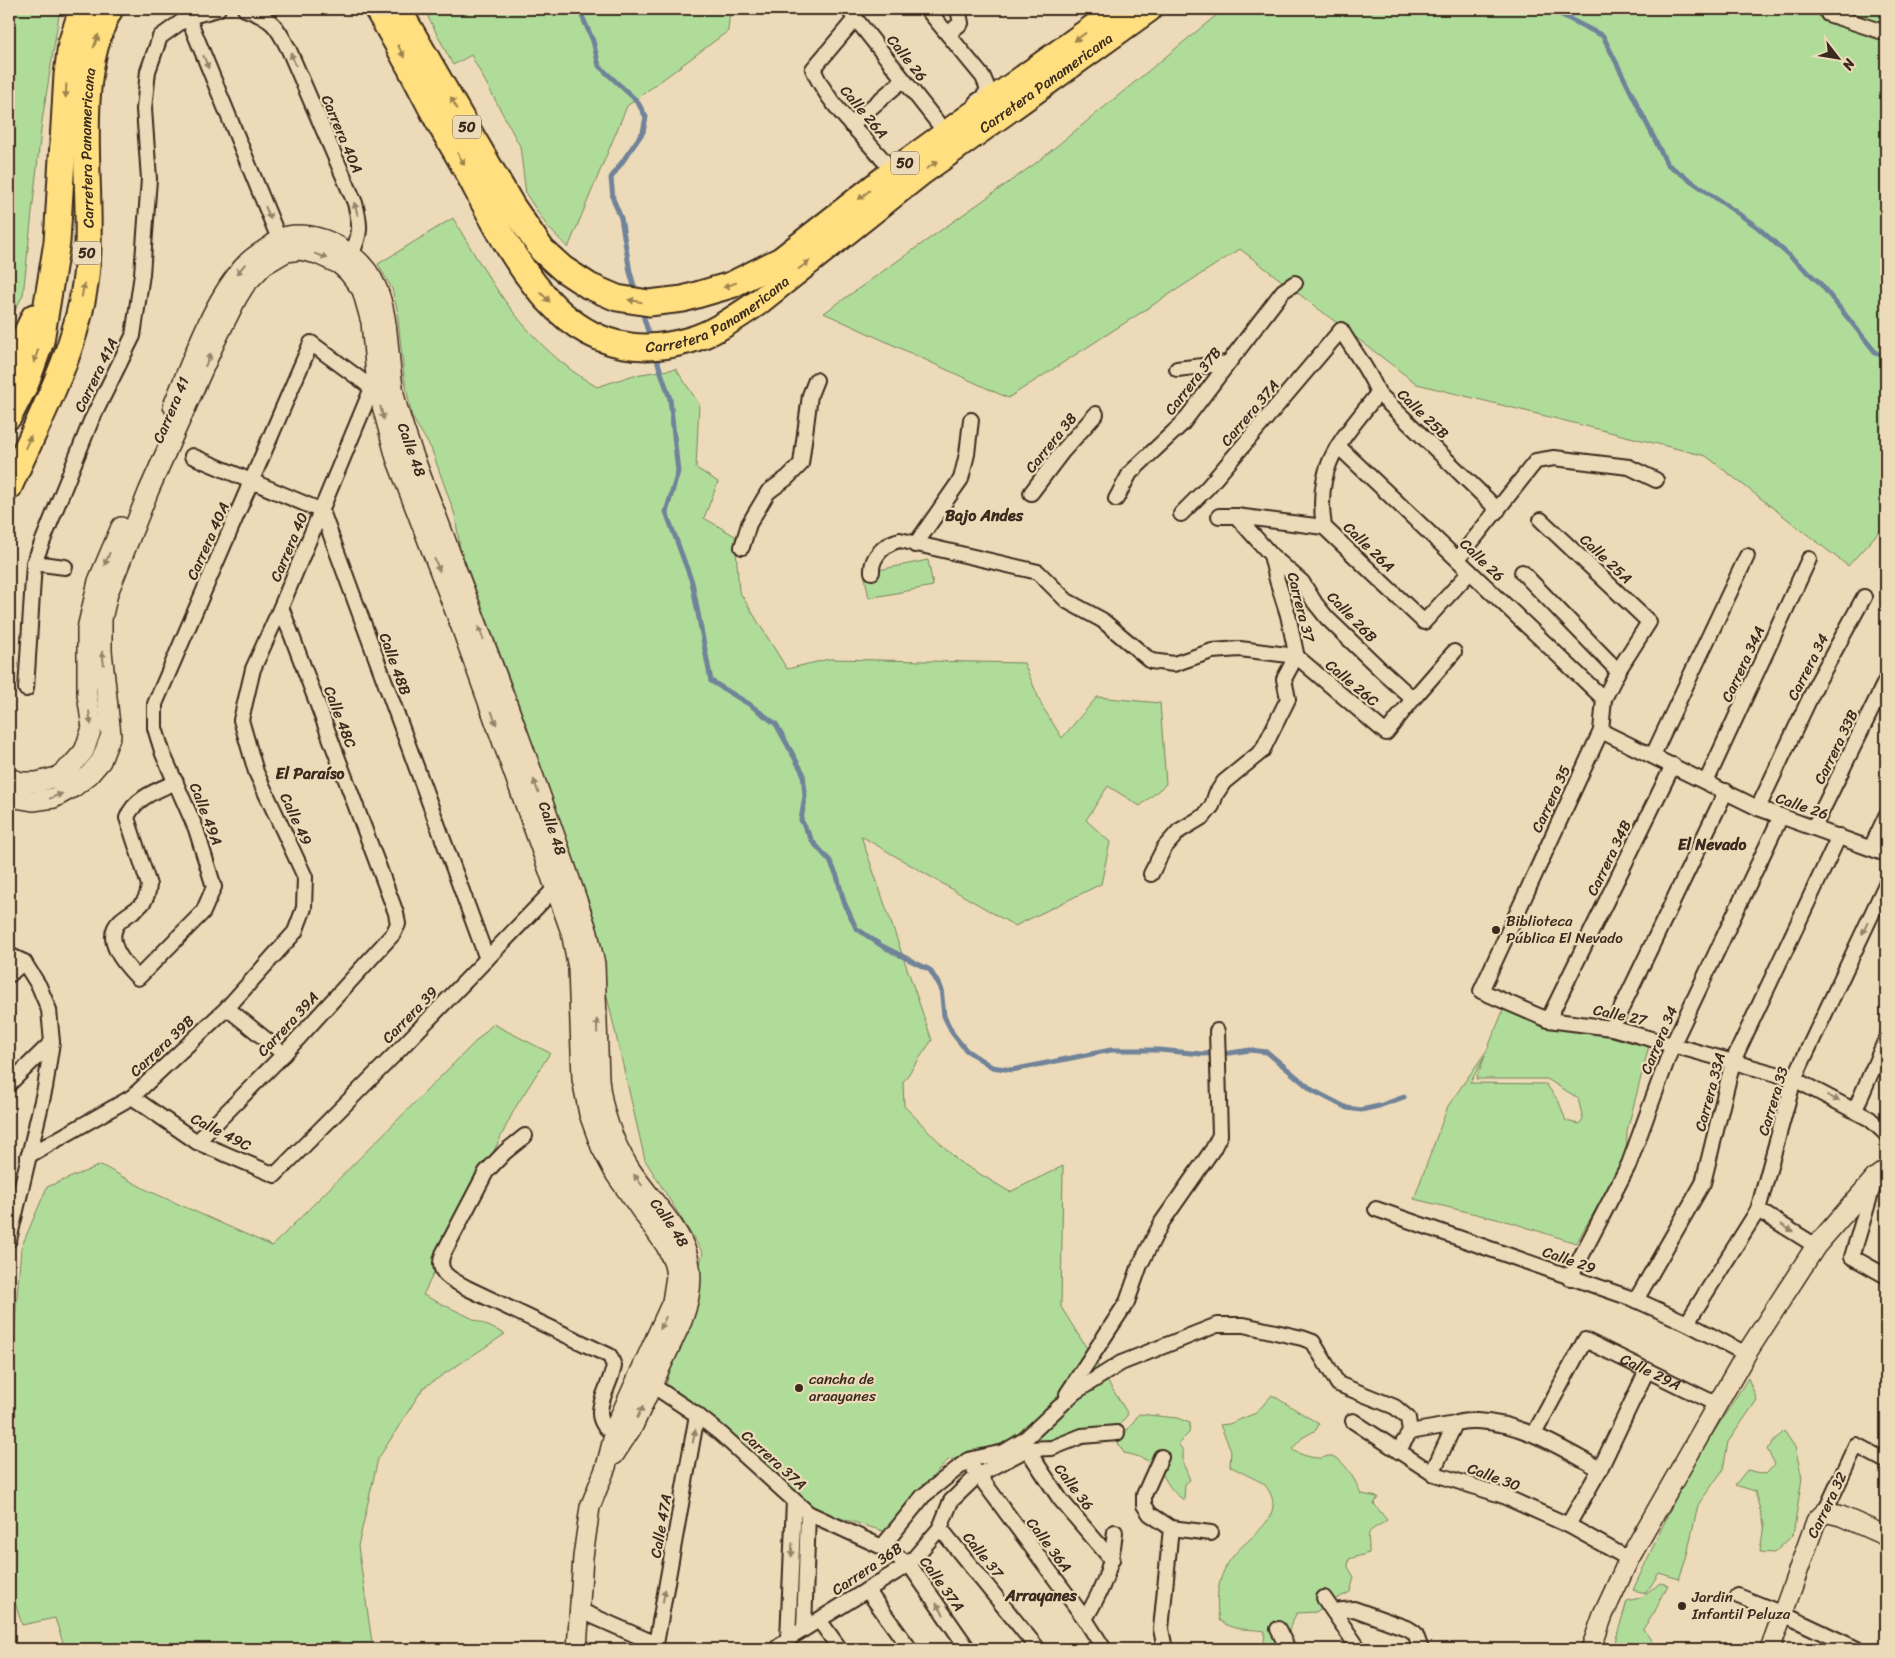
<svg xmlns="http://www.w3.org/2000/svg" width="1895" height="1658" font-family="Sriracha,sans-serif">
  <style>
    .green { fill: #b0dc9a; stroke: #76835c; fill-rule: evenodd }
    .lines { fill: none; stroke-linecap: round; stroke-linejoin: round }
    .stream { stroke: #6f8399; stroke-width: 5 }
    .street-casing { stroke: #3b2a1e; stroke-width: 18 }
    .secondary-casing { stroke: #3b2a1e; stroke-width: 22 }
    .highway-casing { stroke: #3b2a1e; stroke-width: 29 }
    .street { stroke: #eddab8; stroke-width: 14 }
    .secondary { stroke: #eddab8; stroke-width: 19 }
    .highway { stroke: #ffdf80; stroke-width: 25 }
    .oneway { fill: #9d844f }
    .oneway2 { fill: #94826b }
    .poi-dot { fill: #3b2a1e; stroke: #eddab8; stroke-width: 2 }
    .labels { text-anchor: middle; stroke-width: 4.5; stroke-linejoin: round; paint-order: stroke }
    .shield { fill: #eddab8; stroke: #705f4c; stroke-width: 1 }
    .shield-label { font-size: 14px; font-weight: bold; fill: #3b2a1e }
    .street-label { font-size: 15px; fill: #3b2a1e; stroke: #eddab8 }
    .poi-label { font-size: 15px; fill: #3b2a1e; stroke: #eddab8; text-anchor: start }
    .neighbourhood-label { font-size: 16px; font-weight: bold; fill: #3b2a1e; stroke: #eddab8 }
  </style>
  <rect width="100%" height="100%" fill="#eddab8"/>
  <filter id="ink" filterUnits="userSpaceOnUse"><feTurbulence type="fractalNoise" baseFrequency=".02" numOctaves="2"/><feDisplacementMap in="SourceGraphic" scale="10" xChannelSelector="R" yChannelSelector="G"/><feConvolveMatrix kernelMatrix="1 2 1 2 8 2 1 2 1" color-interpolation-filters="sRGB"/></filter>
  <g filter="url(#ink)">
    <path class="green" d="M9 9H60L42 121 23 295 9 321Z
      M424 9H730L728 31 627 106 568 248 547 226 526 194 520 146 471 55 453 65Z
      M1224 9H1886V526L1885 525 1848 566 1706 456 1417 384 1240 249 1008 398 824 313 1036 163Z
      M453 218C492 285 528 347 597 387L634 375 676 369 699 404 696 468 718 482 704 518 735 536 739 591 787 669 829 659 1024 663 1042 706 1062 738 1097 697 1160 703 1166 784 1140 806 1108 786 1086 820 1110 842 1101 884 1015 926 861 836 932 1040 903 1082 904 1106 958 1161 1010 1192 1063 1166 1061 1307 1128 1414 1119 1426 948 1460 883 1531 807 1508 666 1386 668 1378 661 1373 675 1351 703 1253 645 1160 606 992 596 923 513 688 460 548 455 515 431 448 412 417 404 376 397 309 392 289 378 264Z
      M928 560 933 586 869 598 864 573Z
      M1505 1006 1650 1042 1627 1131 1626 1168 1603 1197 1576 1243 1513 1223 1414 1199 1448 1106 1487 1050ZM1485 1056 1476 1079H1547L1578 1098 1583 1119 1579 1124 1566 1121 1559 1102 1546 1084 1470 1083Z
      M493 1024 550 1053 515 1108 423 1295 505 1334 423 1388 378 1459 358 1546 373 1649H65L55 1618 22 1625 9 1583V1395L21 1248 47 1187 101 1165 147 1190 272 1246Z
      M1748 1378 1757 1400 1728 1442 1723 1470 1698 1505 1686 1559 1679 1579 1659 1573 1646 1593 1633 1590 1685 1478Z
      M1272 1395 1319 1424 1316 1430 1302 1438 1292 1449C1296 1454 1315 1459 1321 1458 1324 1458 1326 1456 1329 1456 1342 1455 1357 1483 1361 1494L1378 1497 1374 1504 1387 1520C1364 1536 1369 1526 1369 1553L1349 1559 1348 1567 1354 1577 1350 1592 1330 1602 1316 1612 1297 1613C1290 1624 1286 1636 1288 1649H1261L1264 1643 1265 1631C1247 1628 1234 1632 1219 1620 1215 1596 1218 1574 1234 1555 1250 1535 1291 1515 1264 1484 1262 1482 1236 1470 1230 1466L1231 1450 1220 1425 1229 1424 1256 1413Z
      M1139 1414 1177 1418 1190 1423 1189 1433 1178 1444 1183 1450V1463L1190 1480 1185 1484 1184 1500C1167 1488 1170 1484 1159 1470 1151 1460 1136 1455 1124 1453L1118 1443Z
      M1784 1431 1795 1447 1802 1478 1793 1535 1774 1553 1760 1552 1764 1525 1755 1491 1735 1485 1747 1470 1766 1474 1775 1464 1767 1449Z
      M1660 1583 1668 1585 1654 1613 1643 1629 1651 1640 1650 1649H1613L1627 1601 1643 1597Z"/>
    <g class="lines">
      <path class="stream" d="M579 9 593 41 599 66 637 101 646 117 643 132 611 178 613 199 621 218 630 272 636 293
        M1550 9 1603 36 1667 164 1756 226 1819 282 1876 353 1886 357
        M641 308 650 338
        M655 354 670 399 678 472 666 512 692 582 711 681 749 704 776 724 803 773 805 796 801 820 813 842 830 861 837 876 844 902 856 928 882 946 930 970 941 988 944 1016 953 1034 966 1050 992 1067 1012 1070 1111 1050H1159L1202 1054 1230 1053 1250 1050 1267 1052 1312 1090 1347 1108 1361 1110 1379 1106 1404 1097"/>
      <g class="street-casing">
        <g id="street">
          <path d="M245 9C272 19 276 24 289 50L355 203C361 226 361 234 351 255"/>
          <path d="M848 9 941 127"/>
          <path d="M927 9 983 77 988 89 984 96 976 102"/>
          <path d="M1827 9 1828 14 1886 33"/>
          <path d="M188 17 279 239"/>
          <path d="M855 19 813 69C830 109 867 138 893 172"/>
          <path d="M949 33 961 23 958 9"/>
          <path d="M851 125 903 80"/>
          <path d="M1177 369 1228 363"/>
          <path d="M1338 446 1604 699"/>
          <path d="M192 456 322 511 487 959"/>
          <path d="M1031 493 1062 452 1096 414"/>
          <path d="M1116 499 1130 473 1182 424 1283 291 1295 283"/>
          <path d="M1181 514 1208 487 1341 330C1354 352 1369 370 1378 393L1498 510"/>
          <path d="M1219 516H1236L1324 527 1424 622 1470 572"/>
          <path d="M1541 520 1649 622 1618 671 1604 699 1601 731 1481 991 1548 1020 1612 1028 1794 1079 1870 1119 1886 1134"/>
          <path d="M1324 527C1314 463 1342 440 1378 393"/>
          <path d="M915 545 961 479 967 454 971 420"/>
          <path d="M742 547 749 524 768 492 787 478 801 464 810 395 816 380"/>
          <path d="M1271 555 1302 582 1315 603 1327 618 1380 669 1413 699"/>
          <path d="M1458 559 1536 461 1554 458 1629 467 1656 480"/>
          <path d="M34 563 65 567"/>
          <path d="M872 572C871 556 886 543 900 540L1038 572 1067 601 1102 620 1151 661 1174 664 1212 651 1240 649 1296 656 1386 733 1413 699 1454 652"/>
          <path d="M1522 572 1618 671"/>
          <path d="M26 689 34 563 91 421 133 336 142 274 149 179 144 109 148 71 160 37 188 17 218 9"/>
          <path d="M1601 731 1758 808 1886 854"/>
          <path d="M1653 755 1747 556"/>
          <path d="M176 782C158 790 134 798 127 818L149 885C147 907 135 908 121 920 101 938 124 964 138 978L203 912 214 887 196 829 163 754 155 728V704L311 343 372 388"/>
          <path d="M1706 782 1809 559"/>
          <path d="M1758 808 1817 683 1864 597"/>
          <path d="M1814 827 1886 680"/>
          <path d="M1871 848 1886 816"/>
          <path d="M1151 874 1164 848 1179 831 1204 816 1212 806 1216 794 1224 782 1262 751 1288 699 1284 679 1291 666 1296 653 1288 615 1277 580 1271 555 1236 516"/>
          <path d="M9 955 24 962 39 986 49 1010 52 1042 45 1088 9 1240"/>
          <path d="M9 975 24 962"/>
          <path d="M227 1008 284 1054"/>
          <path d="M1548 1020 1673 765"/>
          <path d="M1612 1028 1726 791"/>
          <path d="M9 1084 52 1042"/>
          <path d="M132 1097 197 1142 275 1175 399 1050 560 883"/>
          <path d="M1855 1110 1886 1039"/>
          <path d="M525 1136 505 1152 486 1172 443 1254C435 1274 453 1280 467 1288L610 1356 614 1366C609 1392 585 1416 614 1434"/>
          <path d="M197 1142 284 1054 393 934 398 924 396 913 281 607"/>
          <path d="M28 1156 132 1097 227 1008 295 932 304 908 305 877 256 772 241 720 253 669 281 607 372 388"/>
          <path d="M1874 1183 1852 1257 1886 1276"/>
          <path d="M1376 1209 1636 1300 1687 1323 1746 1354"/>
          <path d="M1758 1210 1816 1246"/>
          <path d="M1570 1278 1629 1164 1673 1044 1781 816"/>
          <path d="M1636 1300 1703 1183 1733 1061 1839 836"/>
          <path d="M1687 1323 1758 1210 1794 1079 1886 884"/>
          <path d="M652 1385 697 1415 721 1434 808 1513 882 1547 909 1564 968 1649"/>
          <path d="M1067 1394 1127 1302 1140 1265 1162 1222 1213 1149 1220 1135 1217 1031"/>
          <path d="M1353 1421 1432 1473 1501 1495 1568 1525 1629 1559"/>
          <path d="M1410 1432 1455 1424"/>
          <path id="s1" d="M1534 1434 1585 1340 1716 1404"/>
          <path d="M1020 1450 1027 1449 1060 1499 1112 1560"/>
          <path d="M1161 1457 1144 1495V1505L1150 1514 1171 1528 1211 1533"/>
          <path d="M974 1469 1085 1619 1104 1649"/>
          <path d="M1432 1473 1455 1424C1463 1420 1469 1421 1477 1421 1523 1423 1561 1448 1600 1469"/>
          <path d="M1825 1512 1856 1445 1886 1461"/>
          <path d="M1568 1525 1600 1469 1647 1370"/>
          <path d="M940 1528 1038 1649"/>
          <path d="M882 1547 923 1496 968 1460 1004 1452 1024 1440 1075 1392 1121 1363 1217 1325H1244L1302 1338 1313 1342 1338 1384 1395 1407 1408 1418 1410 1432 1398 1451"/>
          <path d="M867 1590 910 1649"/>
          <path d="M1738 1596 1783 1614 1857 1649"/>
          <path d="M1324 1598 1359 1649"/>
          <path d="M579 1610 656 1644 697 1415"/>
          <path d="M1333 1611 1354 1609 1409 1629 1415 1633 1421 1649"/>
          <path d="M1085 1619C1104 1587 1111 1569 1115 1532"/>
          <path d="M819 1620 840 1649"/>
          <path d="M804 1629 808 1513"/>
          <path d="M1278 1629 1288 1649"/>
          <path d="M788 1639 794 1501"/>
          <path d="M777 1648 788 1639 909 1564 940 1528 951 1501 977 1476 1027 1449 1052 1448 1082 1436 1117 1433"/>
          <path d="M1165 1649 1161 1629 1171 1528"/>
        </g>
      </g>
      <g class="secondary-casing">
        <g id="secondary">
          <path id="s2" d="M173 406C192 361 213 298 247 263 252 257 260 253 267 248 271 246 275 242 279 239 293 232 314 235 328 241 399 272 382 337 395 398 402 427 414 456 424 484 438 518 450 553 463 587 507 702 550 817 588 933L595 964 599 1079C602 1110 613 1142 630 1169 667 1224 710 1248 682 1321L633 1426 614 1455"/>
          <path d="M9 778 21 782H37L57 777 72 765 84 751 92 728 87 694V629L98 581 121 527"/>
          <path d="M9 797 33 801 54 798 74 787 89 775 101 761 111 735 102 651V619L108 593 149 490 216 340 237 298 245 285 264 265 286 252 300 250 317 254 339 264 348 272 362 290 371 322 377 387 396 458 460 624 571 932 578 968 582 1079 589 1114 601 1147 616 1175 666 1246 674 1264 676 1276 672 1302 617 1423 606 1467 590 1507 583 1557 577 1649"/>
          <path d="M1591 1649 1603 1615 1629 1559 1746 1354 1816 1246 1875 1178 1886 1170"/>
          <path d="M1770 1649 1816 1521 1825 1512 1841 1516 1886 1536"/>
        </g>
      </g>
      <g class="highway-casing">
        <g id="highway">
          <path id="s3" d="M377 9C398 43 416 79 435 115 445 134 457 152 467 171 514 259 567 377 690 340 714 333 735 318 756 304L922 172 1149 9"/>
          <path d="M398 9 512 206 542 250 563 269 589 286 617 298 649 303 683 299 731 285 781 260 893 172 1119 9"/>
          <path d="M9 370 34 317"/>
          <path d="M9 416 26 383 41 341 57 242 67 75 71 44 82 9"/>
          <path id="s4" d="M9 487C40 416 81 345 87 266 94 185 70 82 110 9"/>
        </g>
      </g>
      <use href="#street" class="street"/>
      <use href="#secondary" class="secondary"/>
      <use href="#highway" class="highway"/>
    </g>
    <defs><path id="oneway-solid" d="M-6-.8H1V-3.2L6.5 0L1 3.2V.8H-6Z" transform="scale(1.25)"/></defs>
    <g class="oneway">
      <use href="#oneway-solid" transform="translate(1080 37) rotate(144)"/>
      <use href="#oneway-solid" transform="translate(96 41) rotate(-70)"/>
      <use href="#oneway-solid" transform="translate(401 51) rotate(62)"/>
      <use href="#oneway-solid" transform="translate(66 91) rotate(93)"/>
      <use href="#oneway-solid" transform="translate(454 103) rotate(-119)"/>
      <use href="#oneway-solid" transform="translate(461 159) rotate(60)"/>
      <use href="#oneway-solid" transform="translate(932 165) rotate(-35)"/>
      <use href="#oneway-solid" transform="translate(864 195) rotate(141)"/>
      <use href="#oneway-solid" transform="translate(804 265) rotate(-37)"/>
      <use href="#oneway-solid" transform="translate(730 285) rotate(159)"/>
      <use href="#oneway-solid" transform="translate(83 290) rotate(-80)"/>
      <use href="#oneway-solid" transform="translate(545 297) rotate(46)"/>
      <use href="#oneway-solid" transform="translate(635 301) rotate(-170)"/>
      <use href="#oneway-solid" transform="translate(36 356) rotate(110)"/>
      <use href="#oneway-solid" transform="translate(28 442) rotate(-66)"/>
    </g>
    <g class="oneway2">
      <use href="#oneway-solid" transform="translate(293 59) rotate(-113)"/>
      <use href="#oneway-solid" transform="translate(206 62) rotate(68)"/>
      <use href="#oneway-solid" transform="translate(356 209) rotate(-106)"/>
      <use href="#oneway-solid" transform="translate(268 213) rotate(68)"/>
      <use href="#oneway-solid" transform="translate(321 256) rotate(20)"/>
      <use href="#oneway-solid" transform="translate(241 269) rotate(130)"/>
      <use href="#oneway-solid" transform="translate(208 360) rotate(-66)"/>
      <use href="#oneway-solid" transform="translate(382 413) rotate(76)"/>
      <use href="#oneway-solid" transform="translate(107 559) rotate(113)"/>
      <use href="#oneway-solid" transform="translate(437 565) rotate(68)"/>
      <use href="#oneway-solid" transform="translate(481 633) rotate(-111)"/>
      <use href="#oneway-solid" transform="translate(103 658) rotate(-97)"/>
      <use href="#oneway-solid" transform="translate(90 718) rotate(82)"/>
      <use href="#oneway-solid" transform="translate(494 718) rotate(70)"/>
      <use href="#oneway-solid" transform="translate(536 786) rotate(-110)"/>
      <use href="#oneway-solid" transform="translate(56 796) rotate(-22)"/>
      <use href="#oneway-solid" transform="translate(1865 928) rotate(115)"/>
      <use href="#oneway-solid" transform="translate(597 1026) rotate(-92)"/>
      <use href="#oneway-solid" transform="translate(1833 1098) rotate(27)"/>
      <use href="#oneway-solid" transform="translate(638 1180) rotate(-127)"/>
      <use href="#oneway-solid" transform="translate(1787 1228) rotate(32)"/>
      <use href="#oneway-solid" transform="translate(663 1323) rotate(114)"/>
      <use href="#oneway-solid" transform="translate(640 1412) rotate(-65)"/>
      <use href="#oneway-solid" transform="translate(694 1436) rotate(-80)"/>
      <use href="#oneway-solid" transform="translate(792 1550) rotate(93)"/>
      <use href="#oneway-solid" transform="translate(664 1596) rotate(-80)"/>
      <use href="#oneway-solid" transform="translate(940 1609) rotate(-124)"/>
    </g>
  </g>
  <g class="poi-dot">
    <circle cx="1496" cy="930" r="5"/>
    <circle cx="799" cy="1388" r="5"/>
    <circle cx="1682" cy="1606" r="5"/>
  </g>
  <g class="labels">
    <g class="shield">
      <rect x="453" y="115.5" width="28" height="23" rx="4"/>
      <rect x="891" y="151.5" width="28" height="23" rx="4"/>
      <rect x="73" y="241.5" width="28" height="23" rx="4"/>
    </g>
    <g class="shield-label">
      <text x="467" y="132">50</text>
      <text x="905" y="168">50</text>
      <text x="87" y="258">50</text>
    </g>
    <g class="street-label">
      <text transform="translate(907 58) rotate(52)" y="5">Calle 26</text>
      <text dy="5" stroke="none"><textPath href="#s3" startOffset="935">Carretera Panamericana</textPath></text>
      <text transform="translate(864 112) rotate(50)" y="5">Calle 26A</text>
      <text transform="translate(342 134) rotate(67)" y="5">Carrera 40A</text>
      <text dy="5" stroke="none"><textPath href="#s4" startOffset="354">Carretera Panamericana</textPath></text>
      <text dy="5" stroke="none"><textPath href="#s3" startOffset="530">Carretera Panamericana</textPath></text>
      <text transform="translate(96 375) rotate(-64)" y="5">Carrera 41A</text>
      <text transform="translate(1193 381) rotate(-52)" y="5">Carrera 37B</text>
      <text transform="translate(171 410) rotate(-67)" y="5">Carrera 41</text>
      <text transform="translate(1250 413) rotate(-50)" y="5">Carrera 37A</text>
      <text transform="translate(1423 414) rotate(44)" y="5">Calle 25B</text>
      <text transform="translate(1051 443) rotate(-51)" y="5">Carrera 38</text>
      <text dy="5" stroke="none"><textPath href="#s2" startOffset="488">Calle 48</textPath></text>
      <text transform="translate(208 541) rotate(-66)" y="5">Carrera 40A</text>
      <text transform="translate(289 547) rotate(-67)" y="5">Carrera 40</text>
      <text transform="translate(1369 547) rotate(44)" y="5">Calle 26A</text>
      <text transform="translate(1606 559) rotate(43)" y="5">Calle 25A</text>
      <text transform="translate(1482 560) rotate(44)" y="5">Calle 26</text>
      <text transform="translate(1301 607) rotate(76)" y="5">Carrera 37</text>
      <text transform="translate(1352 617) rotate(46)" y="5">Calle 26B</text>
      <text transform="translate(395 664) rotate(70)" y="5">Calle 48B</text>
      <text transform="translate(1743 664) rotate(-65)" y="5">Carrera 34A</text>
      <text transform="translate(1808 667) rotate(-63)" y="5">Carrera 34</text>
      <text transform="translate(1352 683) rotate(40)" y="5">Calle 26C</text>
      <text transform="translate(340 717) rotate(69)" y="5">Calle 48C</text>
      <text transform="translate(1836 747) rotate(-64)" y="5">Carrera 33B</text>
      <text transform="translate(1551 799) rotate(-65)" y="5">Carrera 35</text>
      <text transform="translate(1802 806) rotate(19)" y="5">Calle 26</text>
      <text transform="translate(206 814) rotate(69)" y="5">Calle 49A</text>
      <text transform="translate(296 819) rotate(65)" y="5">Calle 49</text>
      <text dy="5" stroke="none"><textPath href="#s2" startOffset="892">Calle 48</textPath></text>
      <text transform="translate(1609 858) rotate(-64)" y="5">Carrera 34B</text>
      <text transform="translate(410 1015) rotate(-46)" y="5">Carrera 39</text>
      <text transform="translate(1620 1015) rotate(12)" y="5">Calle 27</text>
      <text transform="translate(288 1024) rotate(-47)" y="5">Carrera 39A</text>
      <text transform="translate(1659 1040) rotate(-67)" y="5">Carrera 34</text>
      <text transform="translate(162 1046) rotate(-43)" y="5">Carrera 39B</text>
      <text transform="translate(1710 1092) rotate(-75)" y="5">Carrera 33A</text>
      <text transform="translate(1773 1101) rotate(-73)" y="5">Carrera 33</text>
      <text transform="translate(221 1132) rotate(27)" y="5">Calle 49C</text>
      <text dy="5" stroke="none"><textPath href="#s2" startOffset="1312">Calle 48</textPath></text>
      <text transform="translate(1569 1260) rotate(19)" y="5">Calle 29</text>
      <text dy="5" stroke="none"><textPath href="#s1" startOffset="180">Calle 29A</textPath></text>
      <text transform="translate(774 1460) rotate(42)" y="5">Carrera 37A</text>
      <text transform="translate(1494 1477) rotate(20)" y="5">Calle 30</text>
      <text transform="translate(1074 1487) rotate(53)" y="5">Calle 36</text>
      <text transform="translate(1827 1505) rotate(-64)" y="5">Carrera 32</text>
      <text transform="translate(661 1526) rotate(-80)" y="5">Calle 47A</text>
      <text transform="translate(1049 1545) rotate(53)" y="5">Calle 36A</text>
      <text transform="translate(983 1555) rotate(51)" y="5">Calle 37</text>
      <text transform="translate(867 1569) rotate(-34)" y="5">Carrera 36B</text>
      <text transform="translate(942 1584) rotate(54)" y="5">Calle 37A</text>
    </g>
    <g class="poi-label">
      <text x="1506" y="926">Biblioteca<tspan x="1506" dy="17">Pública El Nevado</tspan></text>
      <text x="809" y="1384">cancha de<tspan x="809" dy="17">araayanes</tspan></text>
      <text x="1692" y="1602">Jardin<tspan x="1692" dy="17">Infantil Peluza</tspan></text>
    </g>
    <g class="neighbourhood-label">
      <text x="984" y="521">Bajo Andes</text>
      <text x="310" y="779">El Paraíso</text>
      <text x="1712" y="850">El Nevado</text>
      <text x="1041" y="1601">Arrayanes</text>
    </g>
  </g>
  <rect width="1895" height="1658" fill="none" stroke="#eddab8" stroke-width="30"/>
  <rect x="15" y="15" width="1865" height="1628" fill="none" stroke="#3b2a1e" stroke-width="2" filter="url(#ink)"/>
  <g transform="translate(1838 58) rotate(121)" stroke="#eddab8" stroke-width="4" paint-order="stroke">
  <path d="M0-4L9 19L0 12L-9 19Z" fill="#3b2a1e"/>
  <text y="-8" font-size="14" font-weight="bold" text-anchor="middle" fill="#3b2a1e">N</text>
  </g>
</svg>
